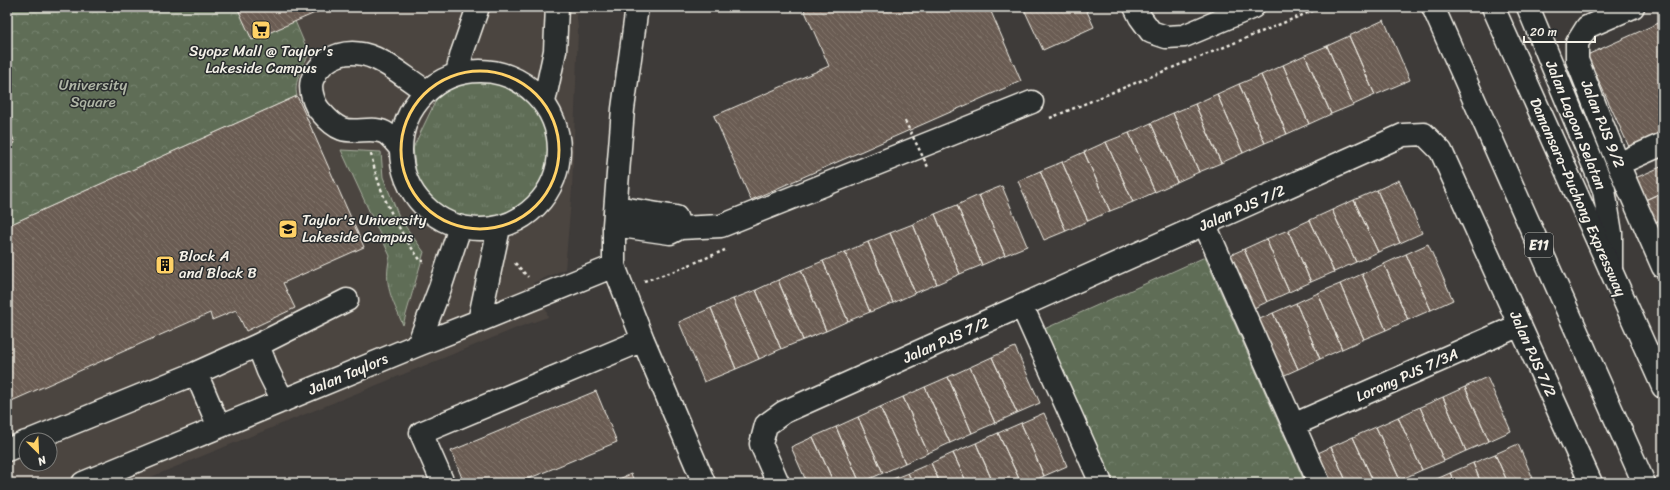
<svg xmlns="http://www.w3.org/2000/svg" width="1670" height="490" font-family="Sriracha,sans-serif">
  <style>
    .built { fill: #4c4540; fill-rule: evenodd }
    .grass { fill: url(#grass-tufts); stroke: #a9af9f }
    .park { fill: url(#park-crowns); stroke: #a9af9f }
    .building { fill: url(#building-back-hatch); stroke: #f4f1e8 }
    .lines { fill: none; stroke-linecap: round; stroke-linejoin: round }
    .minor-casing { stroke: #f4f1e8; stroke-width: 25 }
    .major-casing { stroke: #f4f1e8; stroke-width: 25 }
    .highway-casing { stroke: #f4f1e8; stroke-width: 25 }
    .path { stroke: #f4f1e8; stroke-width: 2.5; stroke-dasharray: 3 3; stroke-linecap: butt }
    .minor { stroke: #2a2d2e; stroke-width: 22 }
    .major { stroke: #2a2d2e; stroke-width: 22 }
    .highway { stroke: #2a2d2e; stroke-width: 22 }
    .path-bridge { stroke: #f4f1e8; stroke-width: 2.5; stroke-dasharray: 3 3; stroke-linecap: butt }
    .marked { fill: none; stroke: #ffd166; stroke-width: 3; stroke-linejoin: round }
    .labels { text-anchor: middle; stroke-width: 3; stroke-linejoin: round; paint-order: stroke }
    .shield { fill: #2a2d2e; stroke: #b7b6b0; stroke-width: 1 }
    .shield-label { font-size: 14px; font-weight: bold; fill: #f4f1e8 }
    .poi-label { font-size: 15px; fill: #f4f1e8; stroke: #2a2d2e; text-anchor: start }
    .park-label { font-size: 15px; fill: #b0b6a6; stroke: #2a2d2e }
    .street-label { font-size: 15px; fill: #f4f1e8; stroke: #2a2d2e }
  </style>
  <defs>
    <pattern id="grass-tufts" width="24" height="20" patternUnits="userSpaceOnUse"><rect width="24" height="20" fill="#5e6d56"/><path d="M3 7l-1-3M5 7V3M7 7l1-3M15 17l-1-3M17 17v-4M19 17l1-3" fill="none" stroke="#76826e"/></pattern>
    <pattern id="park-crowns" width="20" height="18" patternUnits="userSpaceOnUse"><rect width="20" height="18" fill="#5e6d56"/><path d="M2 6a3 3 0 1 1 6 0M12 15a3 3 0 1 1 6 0" fill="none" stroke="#76826e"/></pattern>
    <pattern id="building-back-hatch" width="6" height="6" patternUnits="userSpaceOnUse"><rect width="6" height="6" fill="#6b5c52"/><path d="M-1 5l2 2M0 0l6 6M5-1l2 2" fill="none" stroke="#81746b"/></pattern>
  </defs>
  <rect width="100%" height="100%" fill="#3e3b39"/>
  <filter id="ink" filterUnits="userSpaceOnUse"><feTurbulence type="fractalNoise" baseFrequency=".025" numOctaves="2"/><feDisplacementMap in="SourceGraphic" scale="8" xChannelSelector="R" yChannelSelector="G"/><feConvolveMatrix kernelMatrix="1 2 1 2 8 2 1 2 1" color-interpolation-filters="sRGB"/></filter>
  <g filter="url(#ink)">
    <path class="built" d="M7 7H576L578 29 572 189 565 269 533 283 542 295 548 317 519 327 136 483H7ZM26 440H50V464H26Z"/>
    <path class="grass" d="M479 75 496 77 512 84 540 108 550 127 555 153 545 188 529 210 506 222 483 228 460 226 439 215 423 197 416 174 413 148 436 100 459 79Z
      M341 150 381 152 383 177 400 219 424 252 403 325C392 299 383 285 390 256Z"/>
    <path class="park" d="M7 7H237L295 21 309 54C303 66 293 82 297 96L7 226V146L15 143 7 124Z
      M1205 257 1305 483H1109L1042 330Z"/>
    <path class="building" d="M237 7H329L252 40Z
      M803 7H989L1021 81 751 200 714 116 829 66Z
      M1023 7H1085L1094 27 1043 50Z
      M1384 20 1410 80 1375 95 1349 36Z
      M1663 21V134L1630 149 1587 55Z
      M1349 36 1375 95 1353 105 1327 46Z
      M1327 46 1353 105 1331 114 1305 55Z
      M1305 55 1331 114 1309 124 1283 65Z
      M1283 65 1309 124 1287 134 1261 75Z
      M1261 75 1287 134 1265 143 1239 84Z
      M1239 84 1265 143 1243 153 1217 94Z
      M1217 94 1243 153 1221 163 1195 104Z
      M297 96 364 247 283 283 295 308 246 331 236 310 212 320 210 313 7 403V226Z
      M1195 104 1221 163 1199 172 1173 113Z
      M1173 113 1199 172 1177 182 1151 123Z
      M1151 123 1177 182 1155 192 1129 133Z
      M7 124 15 143 7 146Z
      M1129 133 1155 192 1133 202 1106 142Z
      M1106 142 1133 202 1110 211 1084 152Z
      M1084 152 1110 211 1088 221 1062 162Z
      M1062 162 1088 221 1066 231 1040 171Z
      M1663 166V192L1643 201 1633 179Z
      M1040 171 1066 231 1044 240 1018 181Z
      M1399 180 1422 233 1400 243 1377 190Z
      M1002 186 1027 246 1005 255 979 195Z
      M1377 190 1400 243 1378 252 1354 200Z
      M1663 192V219L1653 223 1643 201Z
      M979 195 1005 255 982 265 957 205Z
      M1354 200 1378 252 1356 262 1332 210Z
      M957 205 982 265 960 274 935 214Z
      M1332 210 1356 262 1334 272 1310 220Z
      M935 214 960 274 937 284 913 224Z
      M1663 219V245L1653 223Z
      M1310 220 1334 272 1311 282 1288 230Z
      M913 224 937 284 915 293 890 233Z
      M1288 230 1311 282 1289 292 1266 239Z
      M890 233 915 293 893 303 868 242Z
      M1266 239 1289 292 1267 302 1244 249Z
      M868 242 893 303 870 312 845 252Z
      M1428 244 1453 300 1431 310 1406 254Z
      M1244 249 1267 302 1245 312 1221 259Z
      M845 252 870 312 848 321 823 261Z
      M1406 254 1431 310 1408 320 1384 264Z
      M823 261 848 321 826 331 801 270Z
      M1384 264 1408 320 1386 330 1362 274Z
      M801 270 826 331 803 340 778 280Z
      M1362 274 1386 330 1364 339 1340 284Z
      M778 280 803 340 781 349 756 290Z
      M1340 284 1364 339 1342 349 1318 293Z
      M756 290 781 349 759 359 733 299Z
      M1318 293 1342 349 1320 359 1296 303Z
      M733 299 759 359 736 369 711 308Z
      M1296 303 1320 359 1298 369 1273 313Z
      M711 308 736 369 704 382 679 322Z
      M1273 313 1298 369 1276 379 1251 323Z
      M1015 347 1040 403 1017 413 992 357Z
      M992 357 1017 413 995 423 970 367Z
      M970 367 995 423 972 433 948 377Z
      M948 377 972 433 950 443 925 387Z
      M1487 377 1511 431 1489 441 1465 387Z
      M925 387 950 443 928 453 903 397Z
      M1465 387 1489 441 1466 451 1443 397Z
      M596 391 617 442 518 483H464L451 451Z
      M903 397 928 453 905 463 880 407Z
      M1443 397 1466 451 1444 461 1420 407Z
      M880 407 905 463 883 473 858 417Z
      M1420 407 1444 461 1422 470 1398 417Z
      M1044 413 1067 466 1044 476 1021 423Z
      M858 417 883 473 860 483 836 427Z
      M1398 417 1422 470 1400 480 1376 427Z
      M1021 423 1044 476 1029 483H1021L998 433Z
      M836 427 860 483H834L813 437Z
      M1376 427 1400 480 1394 483H1374L1353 437Z
      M998 433 1021 483H993L976 443Z
      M813 437 834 483H807L791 447Z
      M1353 437 1374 483H1347L1331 447Z
      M976 443 993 483H967L953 453Z
      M1518 444 1535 483H1508L1495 454Z
      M1331 447 1347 483H1321L1309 457Z
      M953 453 967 483H940L931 463Z
      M1495 454 1508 483H1481L1473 463Z
      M931 463 940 483H913L908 473Z
      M1473 463 1481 483H1455L1450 473Z
      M908 473 913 483H886L885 482Z
      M1450 473 1455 483H1428Z
      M631 474 635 483H609Z"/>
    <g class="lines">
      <g class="minor-casing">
        <path id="minor" d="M637 7 623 109 614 225V266L643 340 704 483
          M1135 7 1140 17 1151 32 1166 37 1184 36 1253 7
          M1633 7 1587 27 1577 43V60L1618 164 1663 267
          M401 150a79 79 0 1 1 158 0a79 79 0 1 1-158 0Z
          M457 73 462 53 478 7
          M544 102 555 51 557 7
          M400 148C396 143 392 138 387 134 375 125 356 134 342 129 334 126 327 119 321 112 314 105 308 88 313 78 318 67 327 59 339 55 372 45 400 75 426 91
          M1618 164 1663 144
          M616 207 676 217 680 228
          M614 225 670 233 680 228 721 226 1032 102
          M1205 225 1319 483
          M1022 306 1101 483
          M479 321 499 228
          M258 345 268 371 283 401
          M418 345 440 288 460 227
          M196 373 219 427
          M1293 425 1520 325
          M31 440 196 373 258 345 347 300
          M7 450 26 442
          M83 483 418 345 479 321 614 266
          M443 483 421 433 643 340
          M778 483 761 444 766 425 784 412 1403 135 1424 134 1441 151 1591 483"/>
      </g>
      <g class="major-casing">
        <path id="major" d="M1528 7 1604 190 1611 233V271"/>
      </g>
      <g class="highway-casing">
        <path id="highway" d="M1433 7 1644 483
          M1493 7 1663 387"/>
      </g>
      <path class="path" d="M1200 57 1322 7
        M1050 118 1196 58
        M371 154C379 193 397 229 421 261H424
        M515 263 528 277
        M644 281 675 271 725 250"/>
      <use href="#minor" class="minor"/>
      <use href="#major" class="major"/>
      <use href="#highway" class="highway"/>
      <path class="path-bridge" d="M905 121 928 167"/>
    </g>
  </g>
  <path class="marked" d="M401 150a79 79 0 1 1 158 0a79 79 0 1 1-158 0Z"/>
  <defs>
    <g id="supermarket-square" transform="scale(1)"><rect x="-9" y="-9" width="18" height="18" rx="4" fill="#ffd166" stroke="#2a2d2e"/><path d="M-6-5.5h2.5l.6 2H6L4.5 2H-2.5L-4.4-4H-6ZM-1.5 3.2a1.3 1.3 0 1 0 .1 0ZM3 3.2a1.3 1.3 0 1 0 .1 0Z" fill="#111"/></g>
    <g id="university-square" transform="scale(1)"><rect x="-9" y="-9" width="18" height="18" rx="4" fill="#ffd166" stroke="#2a2d2e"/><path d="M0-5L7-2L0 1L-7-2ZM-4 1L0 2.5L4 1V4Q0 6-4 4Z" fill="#111"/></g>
    <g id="building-square" transform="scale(1)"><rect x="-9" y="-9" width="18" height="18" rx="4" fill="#ffd166" stroke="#2a2d2e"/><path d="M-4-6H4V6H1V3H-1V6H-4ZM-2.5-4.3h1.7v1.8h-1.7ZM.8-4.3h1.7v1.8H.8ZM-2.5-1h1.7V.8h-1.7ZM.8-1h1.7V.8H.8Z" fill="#111"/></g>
  </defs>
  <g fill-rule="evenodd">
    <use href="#supermarket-square" x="261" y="30"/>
    <use href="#university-square" x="288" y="229"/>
    <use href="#building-square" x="165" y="265"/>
  </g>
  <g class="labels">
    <rect class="shield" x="1525" y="233" width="28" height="24" rx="3"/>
    <g class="shield-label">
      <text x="1539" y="250">E11</text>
    </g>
    <g class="poi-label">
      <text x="261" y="56" text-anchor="middle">Syopz Mall @ Taylor's<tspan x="261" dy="17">Lakeside Campus</tspan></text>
      <text x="302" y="225">Taylor's University<tspan x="302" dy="17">Lakeside Campus</tspan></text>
      <text x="179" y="261">Block A<tspan x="179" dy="17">and Block B</tspan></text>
    </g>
    <g class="park-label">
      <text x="93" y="90">University<tspan x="93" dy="17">Square</tspan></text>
    </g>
    <g class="street-label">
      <text transform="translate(1603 124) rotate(68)" y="5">Jalan PJS 9/2</text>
      <text transform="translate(1576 125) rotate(68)" y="5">Jalan Lagoon Selatan</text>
      <text transform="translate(1578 197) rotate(66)" y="5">Damansara–Puchong Expressway</text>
      <text transform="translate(1242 208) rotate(-24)" y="5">Jalan PJS 7/2</text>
      <text transform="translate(946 340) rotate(-24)" y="5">Jalan PJS 7/2</text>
      <text transform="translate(1533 354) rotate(66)" y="5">Jalan PJS 7/2</text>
      <text transform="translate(348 374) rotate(-23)" y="5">Jalan Taylors</text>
      <text transform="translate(1407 375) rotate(-24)" y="5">Lorong PJS 7/3A</text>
    </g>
  </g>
  <rect width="1670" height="490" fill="none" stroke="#2a2d2e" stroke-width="24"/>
  <rect x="12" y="12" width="1646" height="466" fill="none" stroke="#f4f1e8" stroke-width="1.5" filter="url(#ink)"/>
  <g transform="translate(38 452) rotate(156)"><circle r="19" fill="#2a2d2e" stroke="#7b7b78"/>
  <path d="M0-3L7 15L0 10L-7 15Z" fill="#ffd166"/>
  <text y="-6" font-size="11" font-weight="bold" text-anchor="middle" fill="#f4f1e8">N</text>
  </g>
  <path d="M1524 36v6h71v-6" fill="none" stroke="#f4f1e8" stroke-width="2"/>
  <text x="1530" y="36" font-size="12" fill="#f4f1e8" stroke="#2a2d2e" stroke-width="3" paint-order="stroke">20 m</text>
</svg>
